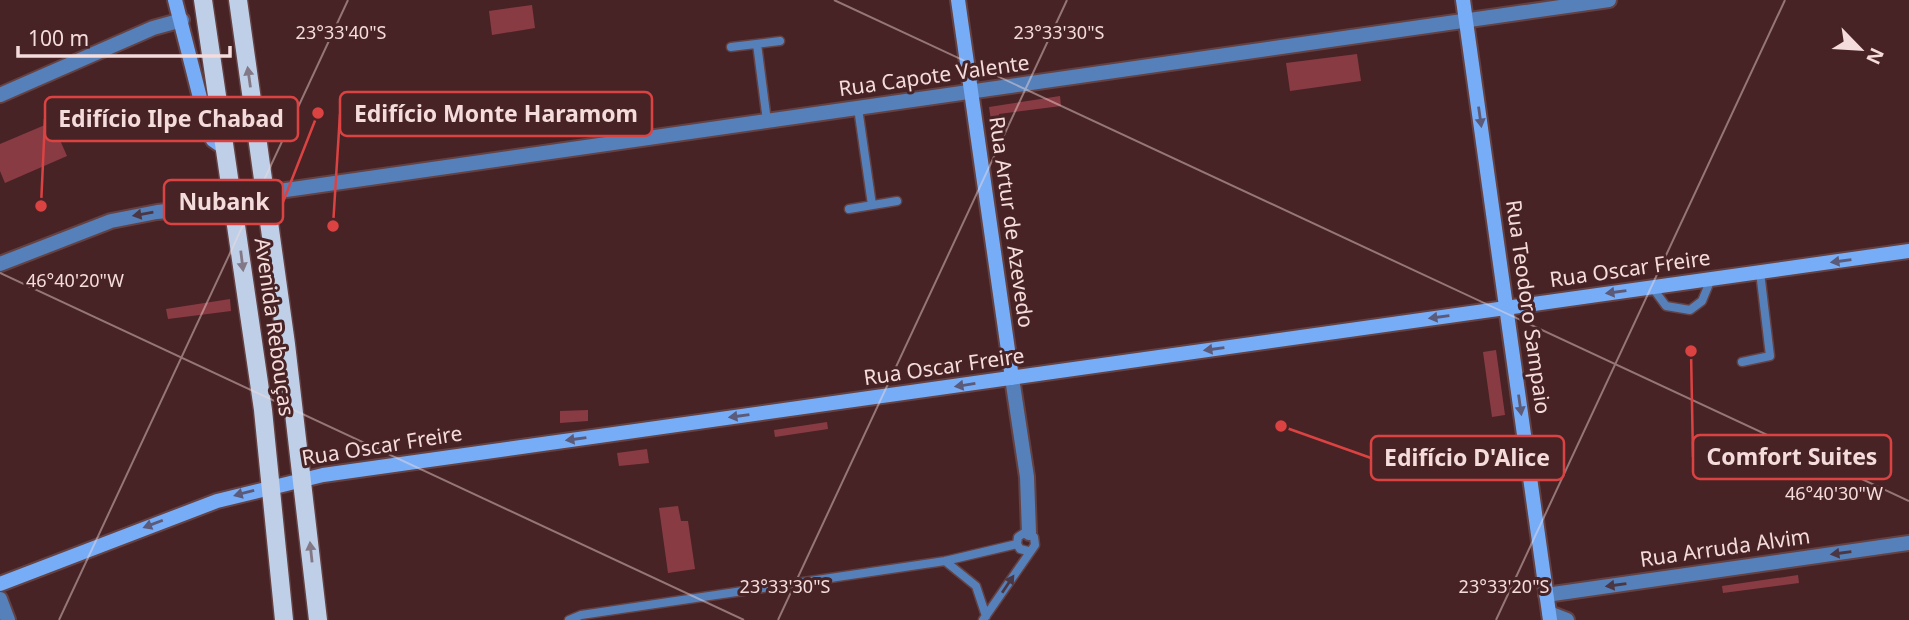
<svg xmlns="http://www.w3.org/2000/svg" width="1909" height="620" font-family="'Noto Sans',sans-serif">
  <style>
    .green { fill: #893b43 }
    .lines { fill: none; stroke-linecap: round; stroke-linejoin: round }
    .lane-casing { stroke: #644142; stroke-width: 11 }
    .street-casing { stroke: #644142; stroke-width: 18 }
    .secondary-casing { stroke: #644142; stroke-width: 18 }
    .primary-casing { stroke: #644142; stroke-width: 21 }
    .lane { stroke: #5680ba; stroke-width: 8 }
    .street { stroke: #5680ba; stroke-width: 14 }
    .secondary { stroke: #77adf7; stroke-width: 14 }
    .primary { stroke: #becfe7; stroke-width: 18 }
    .oneway { fill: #837986 }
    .oneway2 { fill: #5b5a79 }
    .oneway3 { fill: #4b3643 }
    .ticks { fill: none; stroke: #f5dcdc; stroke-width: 2; stroke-opacity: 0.45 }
    .labels { text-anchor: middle; stroke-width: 6; stroke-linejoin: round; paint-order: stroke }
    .street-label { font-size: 21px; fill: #f5dcdc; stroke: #482325 }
    .ticks-label { font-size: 18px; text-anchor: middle; fill: #f5dcdc; stroke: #482325; stroke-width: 6; stroke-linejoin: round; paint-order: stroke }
    .leader { fill: none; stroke: #db4343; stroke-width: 2.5 }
    .callout-dot { fill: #db4343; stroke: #482325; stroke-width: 2.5 }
    .callout { fill: #482325; stroke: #db4343; stroke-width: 2.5 }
    .callout-label { font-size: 23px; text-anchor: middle; font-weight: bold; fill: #f5dcdc }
  </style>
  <rect width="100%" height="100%" fill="#482325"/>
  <path class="green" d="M532 5 535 28 492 35 489 11Z
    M1357 54 1361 81 1290 91 1286 63Z
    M1060 96 1061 106 999 114 1002 140 994 142 989 107Z
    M52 122 67 156 5 183 0 171V144Z
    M230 299 231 311 168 319 166 309Z
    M1496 350 1505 415 1492 417 1483 352Z
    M588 410V421L560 423V411Z
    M827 422 828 429 775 437 774 430Z
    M647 449 649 463 619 466 617 453Z
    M678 506 681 521H688L695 569 668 573 659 508Z
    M1798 575 1799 583 1723 593 1722 586Z"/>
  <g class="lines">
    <g class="lane-casing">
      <path id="lane" d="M757 44 767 121
        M731 47 780 41
        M858 108 872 205
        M849 209 897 201
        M1652 287 1666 306 1690 310 1702 301 1711 279
        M1742 362 1770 356 1760 272
        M945 561 976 586 986 616
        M569 620 581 615 945 561 1017 544
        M983 620 1035 545 1034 537 1024 533 1018 537 1017 544 1020 549 1028 551"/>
    </g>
    <g class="street-casing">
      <path id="street" d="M0 95 153 28 182 20
        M265 193 1609 0
        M0 264 111 221 157 212 235 204
        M1012 378 1027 477 1029 533
        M1546 595 1909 543
        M0 599 8 620
        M1549 613 1567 620"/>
    </g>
    <g class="secondary-casing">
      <path id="secondary" d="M175 0 208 129 213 140 226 149
        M958 0 1012 378
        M1463 0 1550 620
        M0 584 217 501 323 475 1909 251"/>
    </g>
    <g class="primary-casing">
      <path id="primary" d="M203 0 263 410 284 620
        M238 0 286 344 318 620"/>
    </g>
    <use href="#lane" class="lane"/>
    <use href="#street" class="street"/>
    <use href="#secondary" class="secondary"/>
    <use href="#primary" class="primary"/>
  </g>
  <defs><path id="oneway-solid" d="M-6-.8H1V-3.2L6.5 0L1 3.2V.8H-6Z" transform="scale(1.75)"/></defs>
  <g class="oneway">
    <use href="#oneway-solid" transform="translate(249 77) rotate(-98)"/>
    <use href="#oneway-solid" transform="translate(242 261) rotate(83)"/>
    <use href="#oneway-solid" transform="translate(311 552) rotate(-96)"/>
  </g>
  <g class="oneway2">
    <use href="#oneway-solid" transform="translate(1480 117) rotate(82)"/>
    <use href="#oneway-solid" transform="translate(1841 261) rotate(172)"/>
    <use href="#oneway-solid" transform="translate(1616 292) rotate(172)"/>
    <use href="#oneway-solid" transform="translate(1439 317) rotate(172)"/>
    <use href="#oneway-solid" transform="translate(1214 349) rotate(172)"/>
    <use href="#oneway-solid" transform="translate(965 385) rotate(171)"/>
    <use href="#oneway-solid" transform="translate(1520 405) rotate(82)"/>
    <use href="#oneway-solid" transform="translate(739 416) rotate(172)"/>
    <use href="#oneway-solid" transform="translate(576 439) rotate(172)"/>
    <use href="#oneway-solid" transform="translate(244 493) rotate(165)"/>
    <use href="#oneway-solid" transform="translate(153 524) rotate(159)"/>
  </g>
  <g class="oneway3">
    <use href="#oneway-solid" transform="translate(143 214) rotate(170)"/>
    <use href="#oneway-solid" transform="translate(1841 553) rotate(172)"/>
    <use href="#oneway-solid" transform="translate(1008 584) rotate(-56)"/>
    <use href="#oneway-solid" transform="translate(1616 585) rotate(172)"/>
  </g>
  <path class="ticks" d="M834 0 1909 501M0 273 744 620M59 620 348 0M778 620 1067 0M1496 620 1785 0"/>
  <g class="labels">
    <g class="street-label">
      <text transform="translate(934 76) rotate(-8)" y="7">Rua Capote Valente</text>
      <text transform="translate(1011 222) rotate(82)" y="7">Rua Artur de Azevedo</text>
      <text transform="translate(1630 269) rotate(-8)" y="7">Rua Oscar Freire</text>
      <text transform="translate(1528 307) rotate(82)" y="7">Rua Teodoro Sampaio</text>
      <text transform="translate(274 327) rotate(82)" y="7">Avenida Rebouças</text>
      <text transform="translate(944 367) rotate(-8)" y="7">Rua Oscar Freire</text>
      <text transform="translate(382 446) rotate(-9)" y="7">Rua Oscar Freire</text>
      <text transform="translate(1725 548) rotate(-8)" y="7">Rua Arruda Alvim</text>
    </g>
  </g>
  <g class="ticks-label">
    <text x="341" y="39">23°33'40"S</text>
    <text x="1059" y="39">23°33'30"S</text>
    <text x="75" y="287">46°40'20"W</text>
    <text x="1834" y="500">46°40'30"W</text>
    <text x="785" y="593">23°33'30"S</text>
    <text x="1504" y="593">23°33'20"S</text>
  </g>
  <path class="leader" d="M333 226L340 114M41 206L45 119M318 113L283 202M1691 351L1693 457M1281 426L1371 458"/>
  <g class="callout-dot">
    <circle cx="333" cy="226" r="7"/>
    <circle cx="41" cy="206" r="7"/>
    <circle cx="318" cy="113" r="7"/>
    <circle cx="1691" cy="351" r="7"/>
    <circle cx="1281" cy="426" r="7"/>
  </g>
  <g class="callout">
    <rect x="340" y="92" width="312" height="44" rx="7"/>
    <rect x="45" y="97" width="253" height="44" rx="7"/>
    <rect x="164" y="180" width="119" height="44" rx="7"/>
    <rect x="1693" y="435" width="198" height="44" rx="7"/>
    <rect x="1371" y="436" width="193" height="44" rx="7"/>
  </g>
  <g class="callout-label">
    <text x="496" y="122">Edifício Monte Haramom</text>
    <text x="171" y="127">Edifício Ilpe Chabad</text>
    <text x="224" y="210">Nubank</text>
    <text x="1792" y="465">Comfort Suites</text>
    <text x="1467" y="466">Edifício D'Alice</text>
  </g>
  <g transform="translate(1860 49) rotate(115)" stroke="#482325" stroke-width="5" paint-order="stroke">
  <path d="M0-5L12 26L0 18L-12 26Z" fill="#f5dcdc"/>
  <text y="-10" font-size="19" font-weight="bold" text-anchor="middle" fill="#f5dcdc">N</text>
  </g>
  <path d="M18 46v10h212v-10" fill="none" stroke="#f5dcdc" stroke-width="3.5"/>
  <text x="28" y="46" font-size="21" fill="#f5dcdc" stroke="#482325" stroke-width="5" paint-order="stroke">100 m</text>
</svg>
